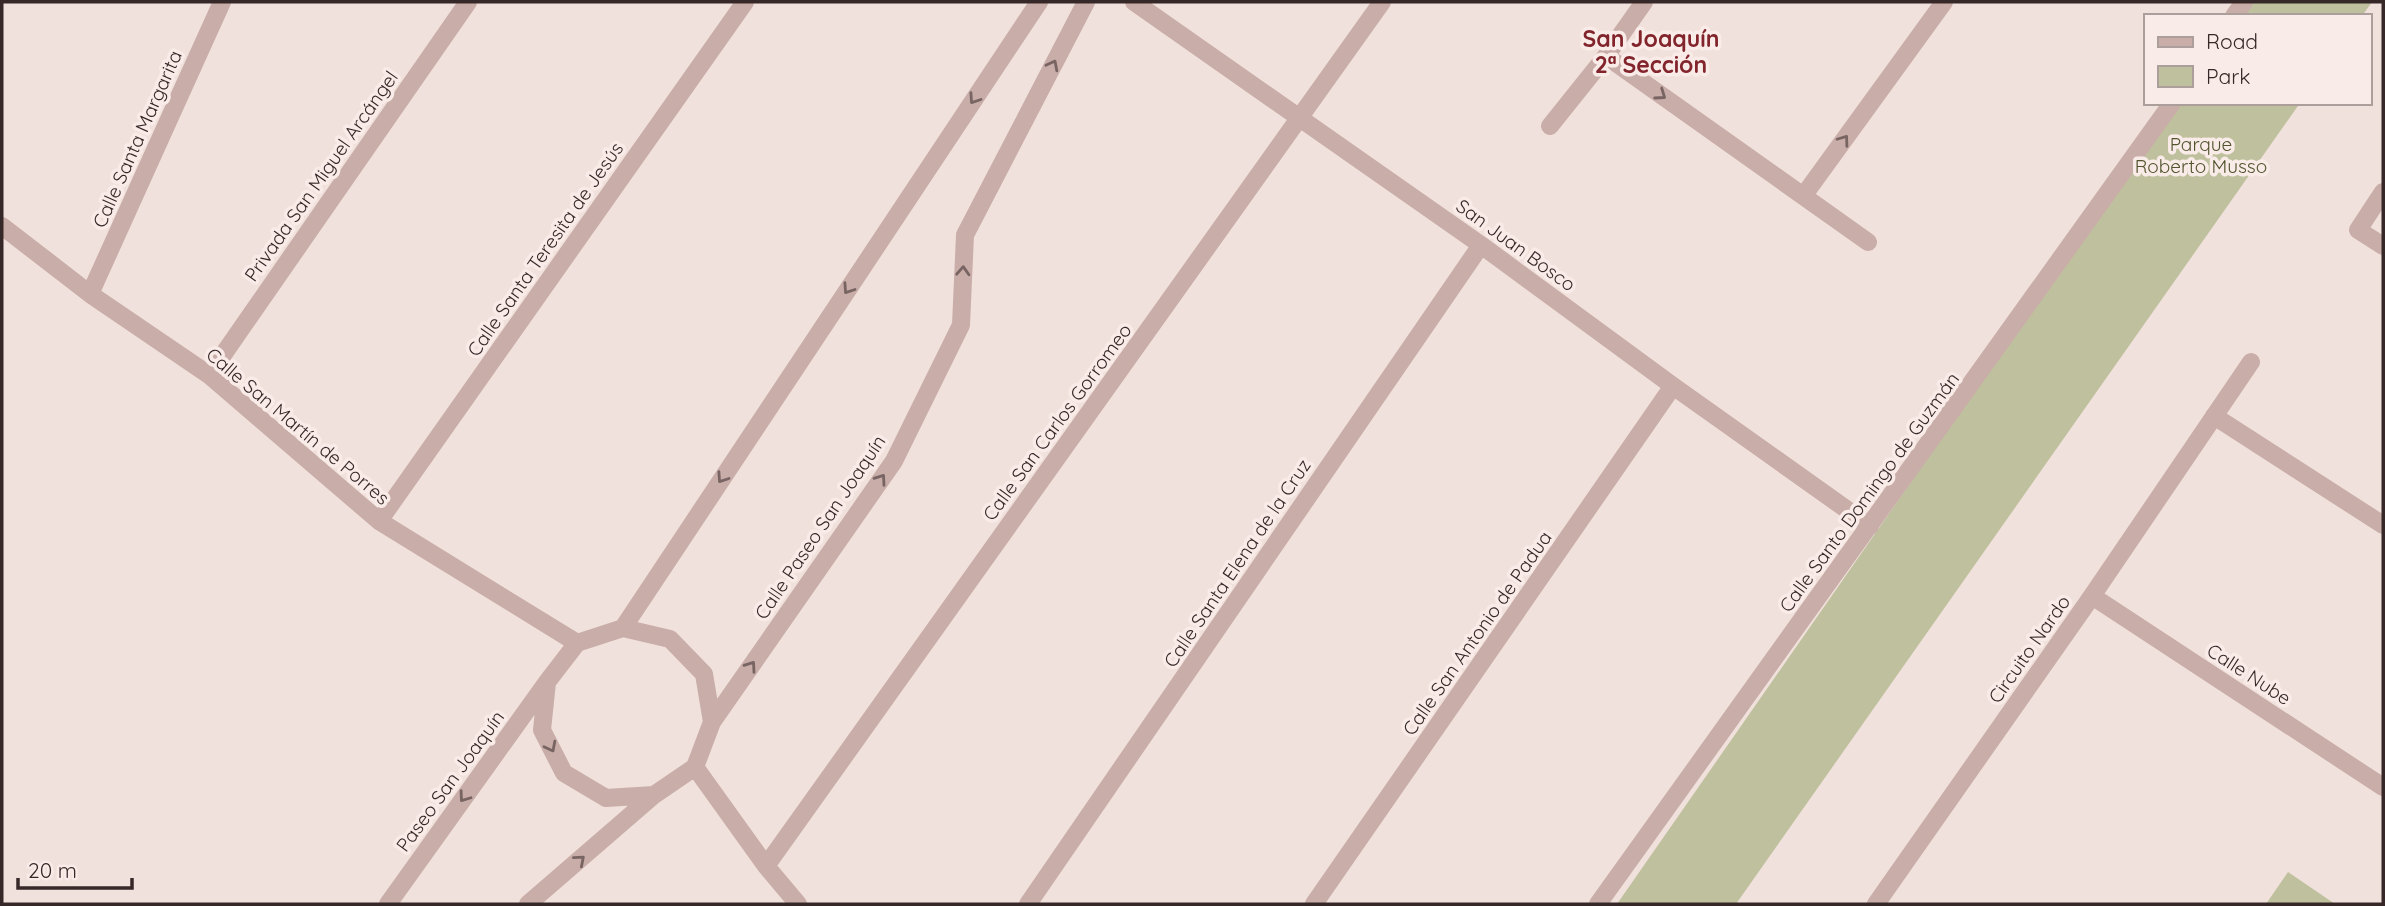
<svg xmlns="http://www.w3.org/2000/svg" width="2385" height="906" font-family="Quicksand,sans-serif">
  <style>
    .green { fill: #bfc09d }
    .lines { fill: none; stroke-linecap: round; stroke-linejoin: round }
    .minor { stroke: #c9ada8; stroke-width: 18 }
    .oneway { stroke: #786462 }
    .labels { text-anchor: middle; stroke-width: 7; stroke-linejoin: round; paint-order: stroke }
    .street-label { font-size: 19px; fill: #362828; stroke: #f9ece8 }
    .park-label { font-size: 19px; fill: #51532d; stroke: #f9ece8 }
    .quarter-label { font-size: 23px; font-weight: bold; fill: #82242b; stroke: #f9ece8 }
  </style>
  <rect width="100%" height="100%" fill="#f1e1dc"/>
  <path class="green" d="M2246 2H2372L2362 16H2236Z
    M2175 103H2300L1736 904H1617Z
    M2288 872 2335 904H2266Z"/>
  <g class="lines">
    <path class="minor" d="M1134 2 1481 245 1673 386 1870 526
      M2234 16 2244 2
      M1606 56 1868 242
      M1550 126 1606 56 1644 2
      M2383 192 2358 230 2383 246
      M1804 195 1944 2
      M2 226 90 294 209 375 379 521 577 643
      M90 294 222 2
      M209 375 468 2
      M2214 416 2383 525
      M379 521 745 2
      M2092 596 2383 787
      M623 628 1039 2
      M712 722 894 461 961 325 965 235 1086 2
      M695 767 766 866 798 904
      M766 866 1382 2
      M388 904 547 682 577 643 623 628 670 639 704 674 712 722 695 767 654 795 606 798 564 773 542 730 547 682
      M528 904 654 795
      M1028 904 1481 245
      M1314 904 1673 386
      M1598 904 2172 103
      M1876 904 2092 596 2251 362"/>
  </g>
  <defs><path id="oneway-chevron" d="M-2-3.5L2.5 0L-2 3.5" fill="none" stroke-width="1.6" stroke-linecap="round" stroke-linejoin="round" transform="scale(1.75)"/></defs>
  <g class="oneway">
    <use href="#oneway-chevron" transform="translate(1053 65) rotate(-63)"/>
    <use href="#oneway-chevron" transform="translate(1661 95) rotate(35)"/>
    <use href="#oneway-chevron" transform="translate(974 99) rotate(124)"/>
    <use href="#oneway-chevron" transform="translate(1844 140) rotate(-54)"/>
    <use href="#oneway-chevron" transform="translate(963 271) rotate(-87)"/>
    <use href="#oneway-chevron" transform="translate(848 289) rotate(124)"/>
    <use href="#oneway-chevron" transform="translate(722 478) rotate(124)"/>
    <use href="#oneway-chevron" transform="translate(881 479) rotate(-55)"/>
    <use href="#oneway-chevron" transform="translate(751 666) rotate(-55)"/>
    <use href="#oneway-chevron" transform="translate(551 747) rotate(63)"/>
    <use href="#oneway-chevron" transform="translate(464 797) rotate(126)"/>
    <use href="#oneway-chevron" transform="translate(580 860) rotate(-41)"/>
  </g>
  <g class="labels">
    <g class="street-label">
      <text transform="translate(137 139) rotate(-66)" y="7">Calle Santa Margarita</text>
      <text transform="translate(321 176) rotate(-55)" y="7">Privada San Miguel Arcángel</text>
      <text transform="translate(1516 245) rotate(36)" y="7">San Juan Bosco</text>
      <text transform="translate(545 249) rotate(-55)" y="7">Calle Santa Teresita de Jesús</text>
      <text transform="translate(1057 422) rotate(-54)" y="7">Calle San Carlos Gorromeo</text>
      <text transform="translate(298 426) rotate(40)" y="7">Calle San Martín de Porres</text>
      <text transform="translate(1869 492) rotate(-54)" y="7">Calle Santo Domingo de Guzmán</text>
      <text transform="translate(820 527) rotate(-56)" y="7">Calle Paseo San Joaquín</text>
      <text transform="translate(1237 563) rotate(-56)" y="7">Calle Santa Elena de la Cruz</text>
      <text transform="translate(1477 633) rotate(-55)" y="7">Calle San Antonio de Padua</text>
      <text transform="translate(2029 649) rotate(-55)" y="7">Circuito Nardo</text>
      <text transform="translate(2249 674) rotate(33)" y="7">Calle Nube</text>
      <text transform="translate(450 781) rotate(-54)" y="7">Paseo San Joaquín</text>
    </g>
    <g class="park-label">
      <text x="2201" y="151">Parque<tspan x="2201" dy="22">Roberto Musso</tspan></text>
    </g>
    <g class="quarter-label">
      <text x="1651" y="47">San Joaquín<tspan x="1651" dy="26">2ª Sección</tspan></text>
    </g>
  </g>
  <rect width="2385" height="906" fill="none" stroke="#362828" stroke-width="7"/>
  <rect x="2144" y="14" width="228" height="91" fill="#f9ece8" stroke="#ab9e9b" stroke-width="2"/>
  <rect x="2158" y="37" width="35" height="10" fill="#c9ada8" stroke="#ab9e9b" stroke-width="2"/>
  <text x="2206" y="49" font-size="21" fill="#362828">Road</text>
  <rect x="2158" y="66" width="35" height="21" fill="#bfc09d" stroke="#ab9e9b" stroke-width="2"/>
  <text x="2206" y="84" font-size="21" fill="#362828">Park</text>
  <path d="M18 878v10h114v-10" fill="none" stroke="#362828" stroke-width="3.5"/>
  <text x="28" y="878" font-size="21" fill="#362828" stroke="#f9ece8" stroke-width="5" paint-order="stroke">20 m</text>
</svg>
